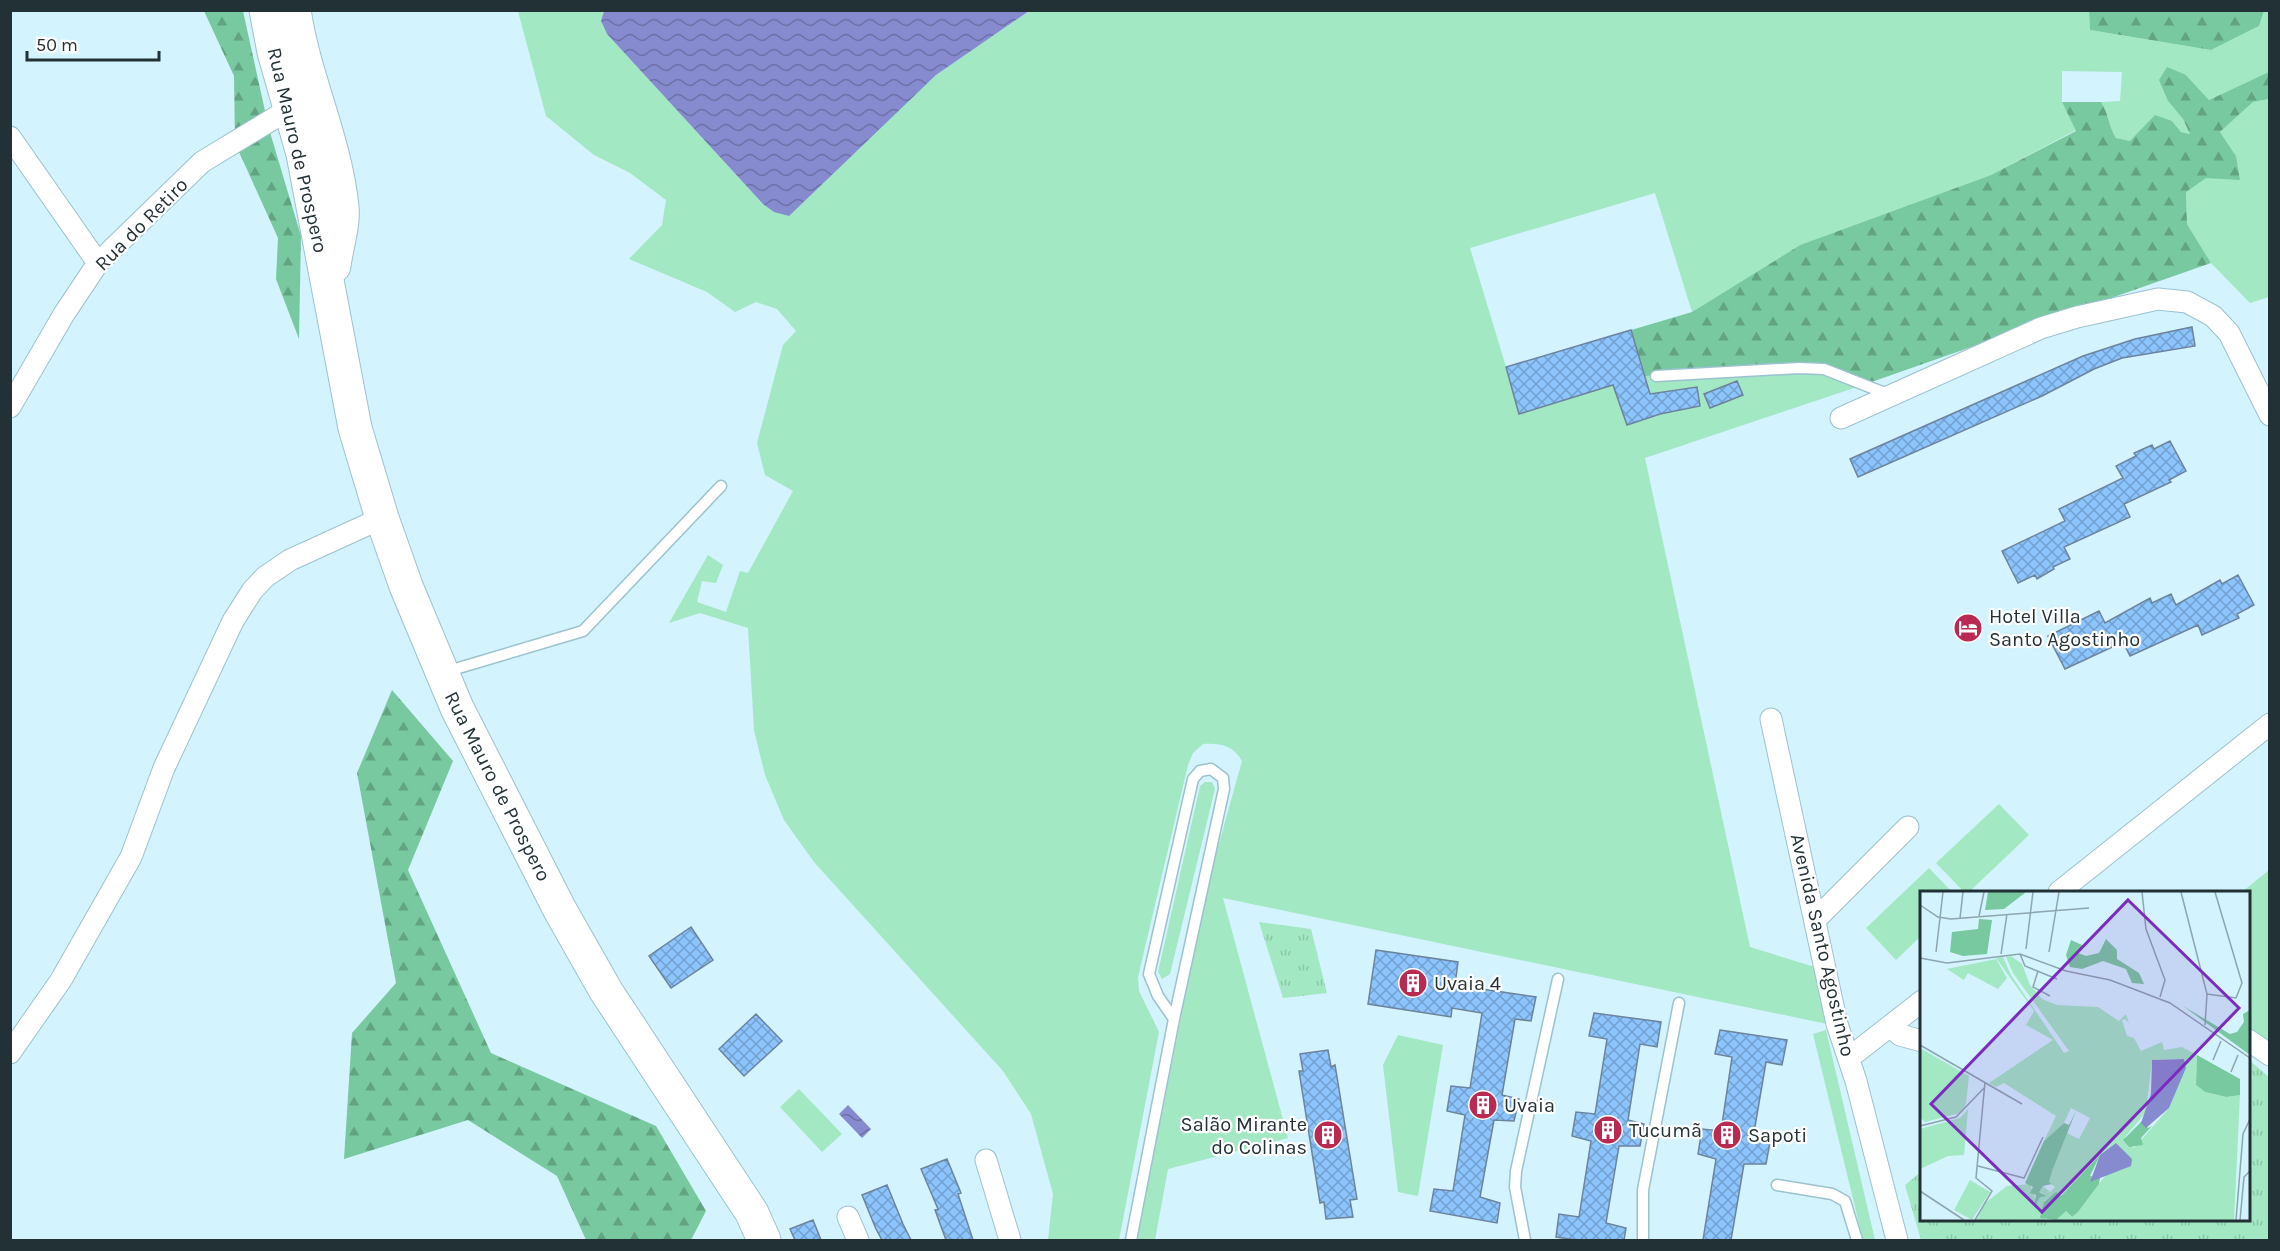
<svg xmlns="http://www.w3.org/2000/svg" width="2280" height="1251" font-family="Karla,sans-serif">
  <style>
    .grass { fill: #a2e8c2 }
    .forest { fill: url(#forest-firs) }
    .park { fill: url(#park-tufts) }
    .water { fill: url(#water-waves) }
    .building { fill: url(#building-cross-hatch); stroke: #6c839b; stroke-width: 1.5 }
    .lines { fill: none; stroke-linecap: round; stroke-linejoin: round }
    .service-casing { stroke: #9bc2cf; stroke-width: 13 }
    .minor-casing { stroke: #9bc2cf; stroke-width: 23 }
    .primary-casing { stroke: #9bc2cf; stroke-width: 35 }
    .service { stroke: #fff; stroke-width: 10 }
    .minor { stroke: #fff; stroke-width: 21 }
    .primary { stroke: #fff; stroke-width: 33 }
    .labels { text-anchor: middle; stroke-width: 4.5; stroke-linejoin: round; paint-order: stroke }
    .street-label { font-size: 20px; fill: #213136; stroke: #fff }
    .poi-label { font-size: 20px; fill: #213136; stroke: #fff; text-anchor: start }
    .inset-road { fill: none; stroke: #8ca5ae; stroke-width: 1.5 }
    .view { fill: #7b2cbf; fill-opacity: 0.15; stroke: #7b2cbf; stroke-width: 3 }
    .inset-edge { fill: none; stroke: #213136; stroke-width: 3 }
  </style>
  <defs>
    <pattern id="forest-firs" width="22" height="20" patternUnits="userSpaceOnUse" patternTransform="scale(1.5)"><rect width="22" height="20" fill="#78c99f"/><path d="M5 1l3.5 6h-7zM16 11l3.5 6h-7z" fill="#62a482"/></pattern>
    <pattern id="park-tufts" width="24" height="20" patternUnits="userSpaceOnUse" patternTransform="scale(1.5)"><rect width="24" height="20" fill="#a2e8c2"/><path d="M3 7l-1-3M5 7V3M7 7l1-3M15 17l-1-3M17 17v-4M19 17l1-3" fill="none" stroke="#8bc7a7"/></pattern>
    <pattern id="water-waves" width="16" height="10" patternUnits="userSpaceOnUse" patternTransform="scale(1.5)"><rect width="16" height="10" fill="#868ace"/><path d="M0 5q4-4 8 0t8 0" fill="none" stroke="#6d71a8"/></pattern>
    <pattern id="building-cross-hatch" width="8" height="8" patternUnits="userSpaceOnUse" patternTransform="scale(1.5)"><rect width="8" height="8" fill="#8cc4fe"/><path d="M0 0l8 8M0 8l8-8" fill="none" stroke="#72a0ce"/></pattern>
  </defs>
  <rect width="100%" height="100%" fill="#d3f3fe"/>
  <path class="grass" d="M2089 10 2090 30 2211 50 2259 26 2264 11H2269L2270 72 2209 100 2186 75 2168 101 2183 119 2191 134 2181 132 2172 121 2130 141 2116 138C2108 125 2109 114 2101 102L2120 101 2122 72 2062 71V102L2076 130 1991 175 1800 245 1692 312 1655 193 1470 248 1520 413 1645 376 1799 368 1863 385 1645 458 1750 947 1818 968 1832 1025 1223 898 1288 1138 1168 1169 1155 1240H1137L1206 890 1242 761C1233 745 1220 743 1203 744L1193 753 1188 765 1138 977 1139 991 1159 1032 1119 1240H1048L1053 1194 1031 1114 1003 1071 814 862 784 820 765 775 754 730 748 628 700 613 669 623 708 555 723 565 716 583 702 581 697 602 726 612 740 571 748 573 793 491 765 475 757 443 783 345 796 331 777 309 756 302 735 312 707 292 629 259 662 225 666 200 630 173 594 155 546 116 518 11H604L601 21 607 34 763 204 788 215 936 75 1029 11Z
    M2269 99V297L2250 303 2211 263 2187 224 2186 191 2236 156 2220 132 2253 102Z
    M1205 782H1212L1215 789 1170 974 1162 979 1158 972 1200 786Z
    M1999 804 2029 835 1969 892H1964L1936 863Z
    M1929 868 1952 892H1922L1921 936 1896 960 1866 928Z
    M2269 870V1044L2249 1027 2248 892H2242Z
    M1826 1030 1875 1240H1863L1813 1034Z
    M1398 1035 1443 1045 1418 1196 1398 1192 1383 1065Z
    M799 1089 842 1134 822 1152 780 1107Z"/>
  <path class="forest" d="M204 11H243L269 129 301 236 299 339 276 279 278 238 235 143 234 76Z
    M2089 11V10L2264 11 2259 26 2211 50 2090 30Z
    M2167 67 2186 75 2209 100 2269 72V99L2253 102 2220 132 2236 156 2240 180 2206 178 2186 192 2187 224 2211 263 1863 385 1824 369 1645 376 1631 330 1506 367 1692 312 1800 245 1991 175 2076 131 2062 102H2101C2109 114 2108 125 2116 138L2130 141 2155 115 2172 121 2181 132 2190 134 2183 119 2168 101 2159 80Z
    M392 690 453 761 408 870 491 1053 656 1126 706 1211 691 1240H586L557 1176 468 1120 344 1159 352 1033 396 983 357 773Z"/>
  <path class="park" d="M1259 922 1311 929 1327 993 1283 998Z
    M2249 1060 2269 1077V1240H1921L1905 1185 1921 1172 1922 1220H2248Z"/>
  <path class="water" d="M604 11V10L1029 11 936 75 789 216 774 212 763 204 607 34 601 21Z
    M848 1105 871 1129 862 1138 839 1114Z"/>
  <path class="building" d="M2192 327 2195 346 2122 358 2094 369 2042 396 1858 477 1850 459 2083 356 2135 339Z
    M1631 330 1650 394 1697 387 1700 406 1660 414 1627 425 1613 385 1519 414 1506 367Z
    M1737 381 1743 395 1710 408 1704 394Z
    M2170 441 2186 471 2169 480 2171 482 2124 504 2130 517 2064 547 2070 559 2053 567 2054 569 2037 579 2035 575 2018 583 2002 551 2065 521 2059 509 2123 478 2116 466 2136 456 2134 453 2152 445 2154 449Z
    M2238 575 2254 605 2237 614 2239 618 2202 635 2198 625 2130 656 2123 642 2065 669 2048 636 2099 611 2105 623 2150 598 2152 603 2171 594 2176 605 2220 580 2222 584Z
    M691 927 713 960 671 988 649 956Z
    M1376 950 1458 962 1455 985 1536 997 1531 1021 1515 1019 1502 1095 1519 1099 1514 1121 1494 1120 1480 1197 1500 1203 1497 1223 1430 1211 1434 1189 1453 1191 1465 1115 1447 1111 1451 1086 1470 1088 1482 1013 1452 1008 1451 1017 1368 1004Z
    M1594 1013 1661 1022 1657 1047 1640 1044 1628 1120 1644 1124 1640 1146H1619L1606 1223 1626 1228 1624 1240H1576L1556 1237 1559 1214 1579 1217 1591 1141 1572 1136 1576 1112 1595 1114 1607 1039 1589 1036Z
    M756 1014 782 1041 744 1076 719 1049Z
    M1720 1030 1787 1040 1782 1065 1766 1062 1753 1138 1770 1142 1766 1164H1744L1731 1240H1703L1716 1159 1698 1154 1702 1129 1721 1131 1732 1057 1715 1054Z
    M1328 1050 1331 1067 1335 1065 1357 1199 1350 1200 1353 1217 1326 1219 1324 1202 1320 1203 1299 1071H1303L1300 1054Z
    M947 1159 961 1193 958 1194 973 1240H946L935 1210 938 1209 921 1169Z
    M887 1185 903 1224 911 1240H882L876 1229 862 1195Z
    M813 1220 821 1240H795L790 1229Z"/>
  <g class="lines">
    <g class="service-casing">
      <path id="service" d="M1656 376 1799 368 1824 369 1890 395
        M445 672 583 631 721 486
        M1777 1185 1832 1194 1845 1201 1857 1240
        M1131 1240 1174 1019 1224 789 1223 778 1211 769 1200 771 1193 779 1149 974 1158 996 1174 1019
        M1525 1240 1515 1187 1516 1171 1558 979
        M1643 1240V1190L1679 1003"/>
    </g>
    <g class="minor-casing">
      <path id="minor" d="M10 137 98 263
        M10 407 64 314 98 263 202 162 291 108
        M1841 418 2041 328 2077 317 2158 299 2187 302 2213 316 2229 333 2270 415
        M1771 719 1837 1024 1856 1081 1897 1240
        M2059 892 2270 724
        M1816 919 1908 827
        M1890 1026 1900 1035 1922 1041
        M2248 1040 2270 1055
        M10 1053 61 980 131 857 164 768 233 621 252 591 265 577 290 560 382 518
        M1849 1058 1922 1001
        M986 1160 1010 1240
        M848 1217 858 1240"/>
    </g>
    <g class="primary-casing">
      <path id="primary" d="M266 10 274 52 303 154 355 428 382 518 406 586 457 708 560 910 606 991 752 1213 764 1240
        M294 10C304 78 335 139 342 207 344 225 336 248 334 266"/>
    </g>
    <use href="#service" class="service"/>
    <use href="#minor" class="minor"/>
    <use href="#primary" class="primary"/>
  </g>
  <defs>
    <g id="hotel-disc" transform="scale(1.5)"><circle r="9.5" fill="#b92951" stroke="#fff"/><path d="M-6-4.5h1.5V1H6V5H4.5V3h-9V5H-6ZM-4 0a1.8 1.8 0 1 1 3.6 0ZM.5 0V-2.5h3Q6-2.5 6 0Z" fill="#fff"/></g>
    <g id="building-disc" transform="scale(1.5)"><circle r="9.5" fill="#b92951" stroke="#fff"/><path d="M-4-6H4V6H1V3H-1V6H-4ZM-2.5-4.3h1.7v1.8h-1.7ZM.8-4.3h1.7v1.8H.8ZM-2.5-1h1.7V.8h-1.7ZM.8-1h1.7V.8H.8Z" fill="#fff"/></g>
  </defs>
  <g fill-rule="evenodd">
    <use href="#hotel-disc" x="1968" y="628"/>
    <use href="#building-disc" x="1413" y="983"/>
    <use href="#building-disc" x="1483" y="1105"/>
    <use href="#building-disc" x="1608" y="1130"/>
    <use href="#building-disc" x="1328" y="1135"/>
    <use href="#building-disc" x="1727" y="1135"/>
  </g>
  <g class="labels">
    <g class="street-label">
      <text transform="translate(298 150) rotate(77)" y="7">Rua Mauro de Prospero</text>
      <text transform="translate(141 224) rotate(-45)" y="7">Rua do Retiro</text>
      <text transform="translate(498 786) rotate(63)" y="7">Rua Mauro de Prospero</text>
      <text transform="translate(1823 945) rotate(77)" y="7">Avenida Santo Agostinho</text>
    </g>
    <g class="poi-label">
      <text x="1989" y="623">Hotel Villa<tspan x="1989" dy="23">Santo Agostinho</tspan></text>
      <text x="1434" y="990">Uvaia 4</text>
      <text x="1504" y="1112">Uvaia</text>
      <text x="1307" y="1131" text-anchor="end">Salão Mirante<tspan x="1307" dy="23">do Colinas</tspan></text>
      <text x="1629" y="1137">Tucumã</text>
      <text x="1748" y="1142">Sapoti</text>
    </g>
  </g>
  <g transform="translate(1920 891)">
    <rect width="330" height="330" fill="#d3f3fe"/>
    <path d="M91 65 102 73 110 94 122 108 137 114 178 116 199 130 206 123 209 132 205 128 202 129 207 145 214 147 221 160 242 151 244 159 262 156 277 164 276 194 285 201 305 206 320 204 314 329H133L146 320 151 326 158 321 185 285 196 252 140 305 136 302 124 310 125 329H57L65 312 87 295 110 293 116 310 123 302 118 301 123 295 130 301 135 296 128 291 145 241 159 248 170 227 151 217 144 232 124 250 136 225 84 192 76 196 69 192 133 149 106 134 114 120 76 67 83 66 91 84 144 162 149 160 93 82 86 66ZM232 169 264 168 266 177 249 217 214 257 205 246 226 221ZM48 218 44 264 28 265 0 278V238L40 227ZM50 289 70 301 52 329 34 319Z" fill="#a2e8c2" fill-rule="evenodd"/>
    <path d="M68 1H106L84 18 65 19ZM59 28 72 29 67 63 43 65 30 61 32 41 58 38ZM186 48 197 59V68L219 82 224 93 212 92 206 78 183 70 162 78 150 76 146 64 151 49 162 54 158 62 166 65 179 62ZM263 115 310 143 317 141 324 131 323 123 330 119V164ZM277 164 320 188V204L306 206 285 201 276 194ZM156 220 132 280 129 291 132 293 123 295 119 301 126 305 120 306 114 316 116 304 110 302 113 296 105 292 124 250 144 232 149 234ZM222 230 228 237 232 235 221 247 223 254 209 256 203 249ZM180 264 170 285 180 287 179 293 158 321 152 326 146 320 136 329 120 327 124 311 136 301 141 305Z" fill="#78c99f"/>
    <path d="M76 68 87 87 78 98 48 82 44 89 27 78ZM0 157 49 185 46 213 40 222 5 231 0 226Z" fill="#a2e8c2"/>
    <path d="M232 169 264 168 266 177 249 217 226 237 221 232 231 203ZM196 252 212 268 211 275 170 291 180 264Z" fill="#868ace"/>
    <path class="inset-road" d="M222 1 226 38 245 89 240 106M261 1 287 103 285 134M0 14 18 26 31 28 169 17M59 25 64 1M40 27 43 1M106 58 113 1M16 61 23 1M129 61 139 1M81 63 87 23M100 63 105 75 137 88M0 67 27 72 100 63 146 80 190 89 250 112 330 167M118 80 113 96 130 105M287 103 316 107 322 92 295 1M0 154 102 213M293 169 301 150M311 181 318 164M0 235 36 226 64 197M58 275 104 287 123 246M0 300 44 329M55 329 72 300 56 287 65 191M316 329 323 243 330 228M320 329 324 286 330 280"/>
    <path class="view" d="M208 9 319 117 122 321 11 213Z"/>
    <rect width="330" height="330" class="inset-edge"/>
  </g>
  <rect width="2280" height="1251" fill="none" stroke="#213136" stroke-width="24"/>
  <path d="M27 51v9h132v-9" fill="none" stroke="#213136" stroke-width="3"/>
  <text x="36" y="51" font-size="18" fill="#213136" stroke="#ffffff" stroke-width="4.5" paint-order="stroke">50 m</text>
</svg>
